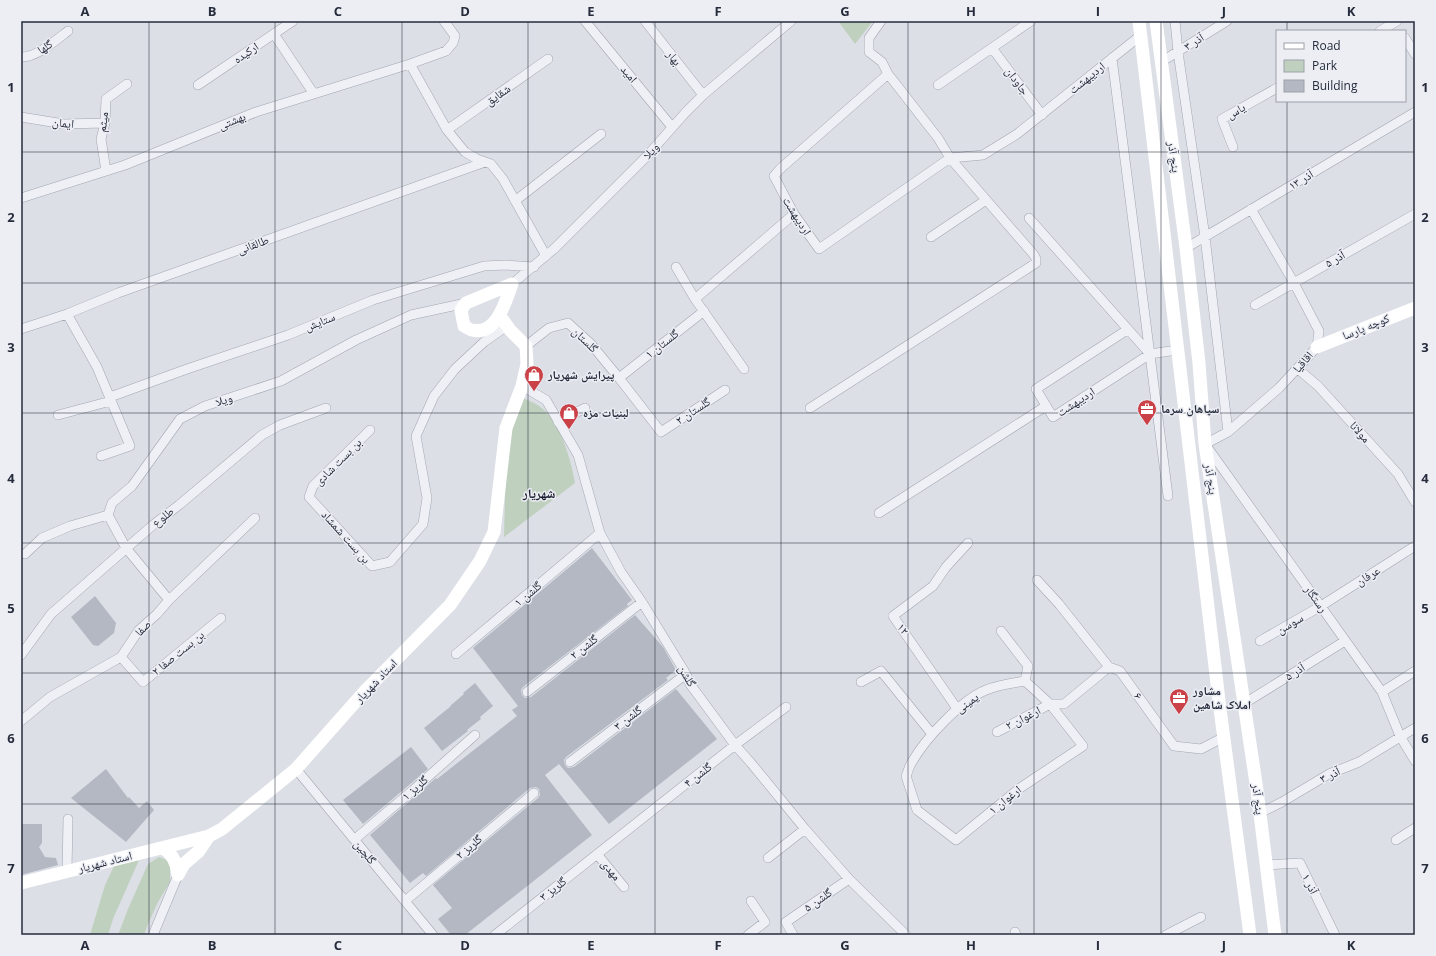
<svg xmlns="http://www.w3.org/2000/svg" width="1436" height="956" font-family="'Open Sans','Noto Naskh Arabic',sans-serif">
  <style>
    .green { fill: #c0d0be }
    .building { fill: #b4b8c3 }
    .lines { fill: none; stroke-linecap: round; stroke-linejoin: round }
    .street-casing { stroke: #a2a6b0; stroke-width: 10 }
    .street { stroke: #eff0f5; stroke-width: 9 }
    .secondary { stroke: #fff; stroke-width: 13 }
    .grid { fill: none; stroke: #262c3c; stroke-width: 1; stroke-opacity: 0.55 }
    .labels { text-anchor: middle; stroke-width: 3; stroke-linejoin: round; paint-order: stroke }
    .street-label { font-size: 12px; fill: #262c3c; stroke: #eceef4 }
    .poi-label { font-size: 12px; font-weight: bold; fill: #262c3c; stroke: #eceef4; text-anchor: start }
    .neighbourhood-label { font-size: 13px; font-weight: bold; fill: #191d2d; stroke: #eceef4 }
    .neatline { fill: none; stroke: #262c3c; stroke-width: 1.5 }
    .grid-label { font-size: 13px; text-anchor: middle; font-weight: bold; fill: #262c3c }
  </style>
  <rect width="100%" height="100%" fill="#dcdfe6"/>
  <path class="green" d="M838 21H873L855 44Z
    M523 398C530 401 537 404 543 409 561 424 571 460 575 483L504 537C505 500 505 451 516 415 517 409 521 404 523 398Z
    M159 857 170 861V882L158 902 148 924 144 935H118L128 909 148 864Z
    M139 860 113 919 108 935H90L105 885 114 866Z"/>
  <path class="building" d="M592 548 632 600 627 604 628 606 523 687 521 690 522 695 525 698 531 697 635 615 663 647 676 670 666 678 668 680 566 757 564 760 565 765 568 768 574 767 676 689 717 739 609 824 559 764 545 775 592 835 465 935H451L438 919 452 908 433 885 538 798 540 795 539 789 536 787 530 788 426 876 423 873 410 883 370 835 436 778 437 779 517 716 512 710 518 706 473 648Z
    M95 596 116 623 114 633 98 646 93 645 71 617Z
    M475 683 493 706 480 717 481 719 467 730 468 731 442 751 424 728 451 706H450L464 694 463 693Z
    M411 747 428 769 363 824 343 800Z
    M106 769 128 798 129 797 139 808 147 801 154 810 126 842 71 798Z
    M21 824H42V843L39 847 45 857 56 858 58 865 21 875Z"/>
  <g class="lines">
    <g class="street-casing">
      <path id="street" d="M585 21 672 127
        M645 21 703 95
        M881 21 869 38V52L882 62 888 74 938 138 950 158 983 155 1017 134 1140 36
        M1175 21 1178 52 1205 237 1228 432
        M1380 31 1397 21
        M274 34 314 94
        M1405 38 1415 54
        M992 48 1042 115
        M21 57C36 58 56 40 68 31
        M1112 58 1168 496
        M1161 62 1227 21
        M410 64 447 130 465 152 477 159 491 164 503 179 546 256
        M198 85 293 21
        M938 85 1031 21
        M21 117 64 124 105 123
        M447 130 548 59
        M1233 147 1222 119 1277 88
        M106 171 101 139 105 123 106 99 127 84
        M21 198 125 165 256 112 410 64 446 51 453 43 455 36 444 21
        M515 201 601 134
        M1251 209 1294 283 1319 331 1317 347 1279 388 1228 432 1205 444 1382 692 1400 736 1415 761
        M1029 218 1150 354 1177 350
        M931 237 986 200
        M1186 248 1415 112
        M676 267 695 299 744 369
        M512 284 555 248 646 157 686 112 703 95 791 21
        M695 299 794 214
        M1255 305 1415 214
        M67 314 97 367 130 446 101 456
        M21 329 67 314 118 293 485 162
        M1127 330 1036 389 1053 417 1150 354
        M526 346 549 328 568 323 591 344 619 378 661 432 725 390
        M1298 369 1318 386 1398 474 1415 502
        M619 378 704 311
        M522 386 546 400 578 455 600 533 621 572 642 602 686 674 690 684 735 745 751 763 805 829 849 879 906 935
        M110 397 187 369 288 335 373 300 484 266 506 265 534 267
        M810 408 1036 263V259L1034 255 950 158 819 249 794 214 774 176 780 169 888 74
        M58 415 111 401
        M558 422 585 408
        M370 430 313 486 309 497 372 566 390 562 423 524 427 498 416 436 434 396 455 369 484 342 507 326
        M879 513 1046 406
        M108 515 126 548 169 600
        M25 554 42 538 70 526 108 515 112 503 132 486 180 419 205 406 281 381 356 340 411 315 466 303
        M1037 580 1059 604 1109 667
        M1001 631 1028 666 1025 681
        M1260 641 1321 606 1415 546
        M456 654 600 533
        M21 655 51 614 153 525 179 505 262 435 280 425 326 408
        M121 657 143 682 221 618
        M1025 681 1050 704 1083 746 1020 788 956 840 917 810 906 776C908 772 909 766 912 762 925 739 961 700 986 690 998 685 1012 683 1025 681Z
        M861 682 881 671 932 734
        M527 692 642 602
        M1382 692 1415 671
        M1245 703 1345 641
        M958 710 893 616 933 586 946 567 968 543
        M21 721 50 697 121 657 139 630 157 614 169 600 255 518
        M997 732 1050 704H1064L1109 667 1120 671 1174 746 1201 749 1224 737
        M570 762 686 674
        M296 769 433 935
        M1260 813 1282 802 1329 774 1359 762 1415 728
        M355 839 412 791 475 735
        M1396 840 1415 828
        M597 854 624 887
        M768 858 805 829
        M1266 865 1300 863 1335 935
        M67 872 68 819
        M405 901 534 793
        M1015 932 1016 935
        M153 935 178 875
        M495 935 735 745 786 707
        M748 935 765 922 751 901
        M793 935 786 922 849 879
        M1166 935 1201 917"/>
    </g>
    <use href="#street" class="street"/>
    <path class="secondary" d="M1139 21 1220 709 1250 935
      M1156 21 1186 248 1199 363 1205 444 1257 790 1275 935
      M512 284C506 300 497 336 472 330 470 330 466 327 464 326L461 310 466 303Z
      M1317 347 1415 308
      M163 848C173 854 177 864 178 875L184 864 199 851 209 836
      M21 883 209 836 222 829 296 769 365 691 450 605 480 561 494 532 506 428 522 386 527 364 526 346 510 330 500 316"/>
  </g>
  <path class="grid" d="M149 21V935M275 21V935M402 21V935M528 21V935M655 21V935M781 21V935M908 21V935M1034 21V935M1161 21V935M1287 21V31M1287 101V935M21 152H1415M21 283H1415M21 413H1415M21 543H1415M21 673H1415M21 804H1415"/>
  <defs>
    <g id="shop-pin" transform="scale(1)"><path d="M0 17L-7.5 6A9.5 9.5 0 1 1 7.5 6Z" fill="#cb4148" stroke="#eceef4"/><path d="M-5-2.5h2.3a2.7 3.5 0 0 1 5.4 0H5L5.5 6h-11ZM-1.5-2.5h3a1.5 2.3 0 0 0-3 0Z" fill="#fff"/></g>
    <g id="office-pin" transform="scale(1)"><path d="M0 17L-7.5 6A9.5 9.5 0 1 1 7.5 6Z" fill="#cb4148" stroke="#eceef4"/><path d="M-6-3h4V-5.5h4V-3h4V5H-6ZM-1-4.5V-3h2v-1.5ZM-6 0V1H6V0Z" fill="#fff"/></g>
  </defs>
  <g fill-rule="evenodd">
    <use href="#shop-pin" x="534" y="375"/>
    <use href="#office-pin" x="1147" y="409"/>
    <use href="#shop-pin" x="569" y="413"/>
    <use href="#office-pin" x="1179" y="698"/>
  </g>
  <g class="labels">
    <g class="street-label">
      <text transform="translate(1194 42) rotate(-32)" y="4">آذر ۳</text>
      <text transform="translate(45 47) rotate(-33)" y="4">گلها</text>
      <text transform="translate(246 53) rotate(-34)" y="4">ارکیده</text>
      <text transform="translate(674 58) rotate(52)" y="4">بهار</text>
      <text transform="translate(629 74) rotate(51)" y="4">امید</text>
      <text transform="translate(1087 78) rotate(-39)" y="4">اردیبهشت</text>
      <text transform="translate(1017 81) rotate(53)" y="4">جاودان</text>
      <text transform="translate(498 95) rotate(-35)" y="4">شقایق</text>
      <text transform="translate(1236 111) rotate(-29)" y="4">یاس</text>
      <text transform="translate(232 121) rotate(-22)" y="4">بهشتی</text>
      <text transform="translate(103 122) rotate(-82)" y="4">میثم</text>
      <text transform="translate(63 123) rotate(6)" y="4">ایمان</text>
      <text transform="translate(651 151) rotate(-48)" y="4">ویلا</text>
      <text transform="translate(1174 157) rotate(82)" y="4">پنج آذر</text>
      <text transform="translate(1301 180) rotate(-31)" y="4">۱۳ آذر</text>
      <text transform="translate(797 216) rotate(58)" y="4">اردیبهشت</text>
      <text transform="translate(253 245) rotate(-20)" y="4">طالقانی</text>
      <text transform="translate(1335 259) rotate(-30)" y="4">آذر ۵</text>
      <text transform="translate(320 322) rotate(-22)" y="4">ستایش</text>
      <text transform="translate(1366 327) rotate(-22)" y="4">کوچه پارسا</text>
      <text transform="translate(585 340) rotate(44)" y="4">گلستان</text>
      <text transform="translate(662 344) rotate(-38)" y="4">گلستان ۱</text>
      <text transform="translate(1303 362) rotate(-49)" y="4">اقاقیا</text>
      <text transform="translate(224 400) rotate(-18)" y="4">ویلا</text>
      <text transform="translate(1076 402) rotate(-33)" y="4">اردیبهشت</text>
      <text transform="translate(693 411) rotate(-33)" y="4">گلستان ۲</text>
      <text transform="translate(1360 432) rotate(48)" y="4">مولانا</text>
      <text transform="translate(338 462) rotate(-45)" y="4">بن بست شادی</text>
      <text transform="translate(1211 479) rotate(81)" y="4">پنج آذر</text>
      <text transform="translate(163 517) rotate(-38)" y="4">طلوع</text>
      <text transform="translate(346 537) rotate(48)" y="4">بن بست شمشاد</text>
      <text transform="translate(1368 576) rotate(-32)" y="4">عرفان</text>
      <text transform="translate(528 594) rotate(-40)" y="4">گلشن ۱</text>
      <text transform="translate(1316 599) rotate(55)" y="4">رستگار</text>
      <text transform="translate(1290 624) rotate(-30)" y="4">سوسن</text>
      <text transform="translate(143 628) rotate(-46)" y="4">صفا</text>
      <text transform="translate(903 629) rotate(54)" y="4">۱۲</text>
      <text transform="translate(584 647) rotate(-38)" y="4">گلشن ۲</text>
      <text transform="translate(178 653) rotate(-39)" y="4">بن بست صفا ۲</text>
      <text transform="translate(1295 672) rotate(-32)" y="4">آذر ۵</text>
      <text transform="translate(687 676) rotate(60)" y="4">گلشن</text>
      <text transform="translate(376 681) rotate(-46)" y="4">استاد شهریار</text>
      <text transform="translate(1138 696) rotate(55)" y="4">۶</text>
      <text transform="translate(967 703) rotate(-36)" y="4">یمینی</text>
      <text transform="translate(628 718) rotate(-37)" y="4">گلشن ۳</text>
      <text transform="translate(1023 718) rotate(-27)" y="4">ارغوان ۲</text>
      <text transform="translate(698 775) rotate(-38)" y="4">گلشن ۴</text>
      <text transform="translate(1330 775) rotate(-26)" y="4">آذر ۳</text>
      <text transform="translate(415 788) rotate(-41)" y="4">گلریز ۱</text>
      <text transform="translate(1258 799) rotate(83)" y="4">پنج آذر</text>
      <text transform="translate(1005 800) rotate(-39)" y="4">ارغوان ۱</text>
      <text transform="translate(469 847) rotate(-40)" y="4">گلریز ۲</text>
      <text transform="translate(365 852) rotate(51)" y="4">گلچین</text>
      <text transform="translate(105 862) rotate(-14)" y="4">استاد شهریار</text>
      <text transform="translate(611 870) rotate(51)" y="4">مهدی</text>
      <text transform="translate(1310 884) rotate(64)" y="4">آذر ۱</text>
      <text transform="translate(553 889) rotate(-38)" y="4">گلریز ۳</text>
      <text transform="translate(818 900) rotate(-35)" y="4">گلشن ۵</text>
    </g>
    <g class="poi-label">
      <text x="548" y="379">پیرایش شهریار</text>
      <text x="1161" y="413">سپاهان سرما</text>
      <text x="583" y="417">لبنیات مزه</text>
      <text x="1193" y="695">مشاور<tspan x="1193" dy="14">املاک شاهین</tspan></text>
    </g>
    <g class="neighbourhood-label">
      <text x="539" y="498">شهریار</text>
    </g>
  </g>
  <rect width="1436" height="956" fill="none" stroke="#eceef4" stroke-width="44"/>
  <rect x="1276" y="30" width="130" height="72" fill="#eceef4" stroke="#9da0aa"/>
  <rect x="1284" y="43" width="20" height="6" fill="#ffffff" stroke="#9da0aa"/>
  <text x="1312" y="50" font-size="12" fill="#262c3c">Road</text>
  <rect x="1284" y="60" width="20" height="12" fill="#c0d0be" stroke="#9da0aa"/>
  <text x="1312" y="70" font-size="12" fill="#262c3c">Park</text>
  <rect x="1284" y="80" width="20" height="12" fill="#b4b8c3" stroke="#9da0aa"/>
  <text x="1312" y="90" font-size="12" fill="#262c3c">Building</text>
  <rect x="22" y="22" width="1392" height="912" class="neatline"/>
  <g class="grid-label">
    <text x="85" y="16">A</text>
    <text x="212" y="16">B</text>
    <text x="338" y="16">C</text>
    <text x="465" y="16">D</text>
    <text x="591" y="16">E</text>
    <text x="718" y="16">F</text>
    <text x="845" y="16">G</text>
    <text x="971" y="16">H</text>
    <text x="1098" y="16">I</text>
    <text x="1224" y="16">J</text>
    <text x="1351" y="16">K</text>
    <text x="11" y="92">1</text>
    <text x="1425" y="92">1</text>
    <text x="11" y="222">2</text>
    <text x="1425" y="222">2</text>
    <text x="11" y="352">3</text>
    <text x="1425" y="352">3</text>
    <text x="11" y="483">4</text>
    <text x="1425" y="483">4</text>
    <text x="11" y="613">5</text>
    <text x="1425" y="613">5</text>
    <text x="11" y="743">6</text>
    <text x="1425" y="743">6</text>
    <text x="11" y="873">7</text>
    <text x="1425" y="873">7</text>
    <text x="85" y="950">A</text>
    <text x="212" y="950">B</text>
    <text x="338" y="950">C</text>
    <text x="465" y="950">D</text>
    <text x="591" y="950">E</text>
    <text x="718" y="950">F</text>
    <text x="845" y="950">G</text>
    <text x="971" y="950">H</text>
    <text x="1098" y="950">I</text>
    <text x="1224" y="950">J</text>
    <text x="1351" y="950">K</text>
  </g>
</svg>
